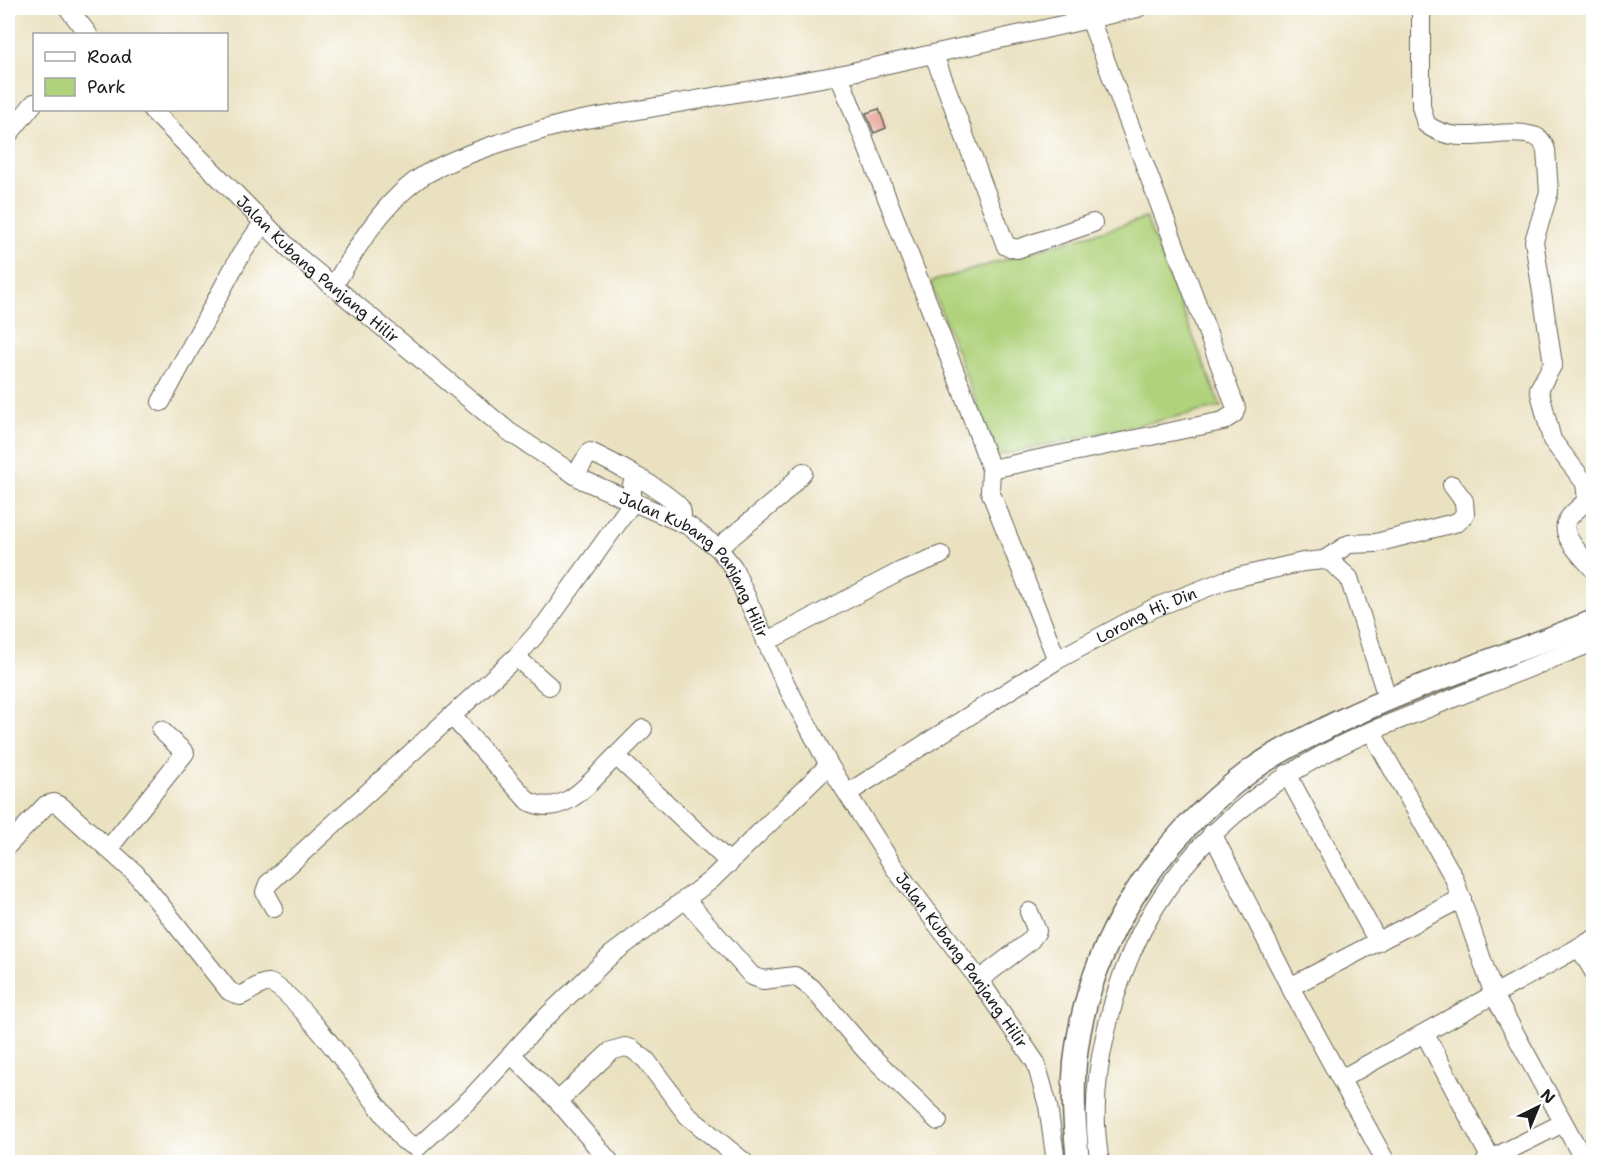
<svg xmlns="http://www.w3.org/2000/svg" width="1601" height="1170" font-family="'Shantell Sans',sans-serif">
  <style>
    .green { fill: #afd27a; stroke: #66774b; stroke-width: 1.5 }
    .building { fill: #e8a397 }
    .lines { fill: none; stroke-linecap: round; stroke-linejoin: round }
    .minor-casing { stroke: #646155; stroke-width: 20 }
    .major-casing { stroke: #646155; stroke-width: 25 }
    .minor { stroke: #fff; stroke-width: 18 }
    .major { stroke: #fff; stroke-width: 22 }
    .labels { text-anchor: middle; stroke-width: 4.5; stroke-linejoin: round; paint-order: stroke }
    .street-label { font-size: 16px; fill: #1c1c1c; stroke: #fff }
  </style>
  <rect width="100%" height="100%" fill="#fff"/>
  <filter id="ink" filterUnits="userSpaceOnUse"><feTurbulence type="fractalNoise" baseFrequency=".0167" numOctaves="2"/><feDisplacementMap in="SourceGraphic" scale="12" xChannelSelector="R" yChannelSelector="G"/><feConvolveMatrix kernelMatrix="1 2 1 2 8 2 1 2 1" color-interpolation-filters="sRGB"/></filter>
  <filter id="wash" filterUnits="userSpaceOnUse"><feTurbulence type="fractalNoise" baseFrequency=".008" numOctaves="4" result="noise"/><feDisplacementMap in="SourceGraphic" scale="24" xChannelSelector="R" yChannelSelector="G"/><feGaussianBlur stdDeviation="1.35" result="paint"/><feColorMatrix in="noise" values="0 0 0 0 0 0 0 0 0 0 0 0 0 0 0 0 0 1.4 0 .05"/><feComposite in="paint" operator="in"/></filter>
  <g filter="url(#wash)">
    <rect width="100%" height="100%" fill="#eae1c0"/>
    <path class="green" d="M1146 218 1221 407 997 456 930 282Z"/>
    <g id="blocks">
      <path class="building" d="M879 109 886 128 874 133 866 113Z"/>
    </g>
  </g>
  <g filter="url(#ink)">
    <use href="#blocks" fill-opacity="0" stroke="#646155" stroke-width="1.5"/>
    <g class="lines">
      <g class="minor-casing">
        <g id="minor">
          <path d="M68 8 88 34"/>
          <path d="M1421 8V106L1426 124C1458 149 1501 126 1534 136 1541 138 1544 144 1546 150L1549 192 1534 241 1553 364 1539 389 1552 440 1585 483 1587 500C1581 507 1571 513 1567 521 1559 536 1585 559 1594 570"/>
          <path d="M934 55 1006 246 1017 249 1093 223"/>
          <path d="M839 75 962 390 991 469 990 491 1057 660"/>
          <path id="s1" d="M152 110 298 257 508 431 583 480 689 526 718 548 733 567 784 681 829 765 894 867 979 980 1036 1063 1048 1106 1056 1162"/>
          <path d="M8 135 34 103"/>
          <path d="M333 287C355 250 379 209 414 182 448 156 537 130 581 120L839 75 1138 8"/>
          <path d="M161 402 240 256 263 223"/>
          <path d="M991 469 1223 421 1234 414 1236 408 1090 19"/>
          <path d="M575 475 590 452C608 460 672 494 681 509 683 514 682 518 681 523"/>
          <path d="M718 548 781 496 803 472"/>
          <path d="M1324 560 1349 544 1376 543 1458 522 1465 514 1464 501 1452 485"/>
          <path d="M766 642 901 571 941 555"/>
          <path d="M516 657 549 686"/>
          <path d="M452 716 528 801C565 820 591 780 616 756L730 863"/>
          <path d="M1371 731 1594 642"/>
          <path d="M616 756 643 729"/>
          <path d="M1287 774 1378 942"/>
          <path id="s2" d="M848 793 1057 660 1154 608 1226 580 1303 562 1324 560 1331 562 1349 578 1388 700"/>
          <path d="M1212 833 1290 987 1386 1162"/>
          <path d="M8 845 46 805 54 803 62 807 136 874 229 991 240 996C249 993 260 982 269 983 294 987 383 1114 403 1140L417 1148 471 1098 540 1023 611 955 711 880 829 765"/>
          <path d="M109 848 185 753 161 730"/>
          <path d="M686 900 752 976 763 980 795 976 812 988 866 1051 938 1121"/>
          <path d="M274 908 265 892 268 884 516 657 546 623 632 503V485L635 477"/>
          <path d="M1579 947 1594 972"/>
          <path d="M979 980 1030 941 1037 931 1029 912"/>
          <path d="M1290 987 1462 898"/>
          <path d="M1425 1034 1491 1159"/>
          <path d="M512 1055 558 1101 610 1162"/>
          <path d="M1341 1079 1594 939"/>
          <path d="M558 1101 611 1051 625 1047 632 1049 646 1060 688 1116 744 1162"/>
          <path d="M1100 1162C1092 1119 1096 1074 1106 1032 1138 883 1235 791 1371 731L1454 878 1494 995 1585 1162"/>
          <path d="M1485 1162 1563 1123"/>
        </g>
      </g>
      <g class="major-casing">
        <path id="major" d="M1078 1162C1075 1129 1072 1096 1075 1063 1087 943 1157 839 1253 769 1278 751 1308 737 1336 723 1419 682 1509 656 1594 621"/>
      </g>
      <use href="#minor" class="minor"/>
      <use href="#major" class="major"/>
    </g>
  </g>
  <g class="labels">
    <g class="street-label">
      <text dy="6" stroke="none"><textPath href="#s1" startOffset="230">Jalan Kubang Panjang Hilir</textPath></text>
      <text dy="6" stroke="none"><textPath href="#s1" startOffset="716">Jalan Kubang Panjang Hilir</textPath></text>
      <text dy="6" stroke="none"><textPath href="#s2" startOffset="348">Lorong Hj. Din</textPath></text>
      <text dy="6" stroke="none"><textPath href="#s1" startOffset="1202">Jalan Kubang Panjang Hilir</textPath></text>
    </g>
  </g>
  <rect width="1601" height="1170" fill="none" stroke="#fff" stroke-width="30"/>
  <rect x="33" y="33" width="195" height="78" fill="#ffffff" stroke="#a4a4a4" stroke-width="1.5"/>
  <rect x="45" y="52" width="30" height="9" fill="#ffffff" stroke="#a4a4a4" stroke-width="1.5"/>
  <text x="87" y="63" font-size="18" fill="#1c1c1c">Road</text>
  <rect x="45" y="78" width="30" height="18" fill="#afd27a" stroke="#a4a4a4" stroke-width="1.5"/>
  <text x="87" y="93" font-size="18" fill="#1c1c1c">Park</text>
  <g transform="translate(1538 1107) rotate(43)" stroke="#ffffff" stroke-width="4.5" paint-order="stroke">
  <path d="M0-4.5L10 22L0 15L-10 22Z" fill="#1c1c1c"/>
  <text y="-9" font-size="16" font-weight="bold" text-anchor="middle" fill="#1c1c1c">N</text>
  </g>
</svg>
